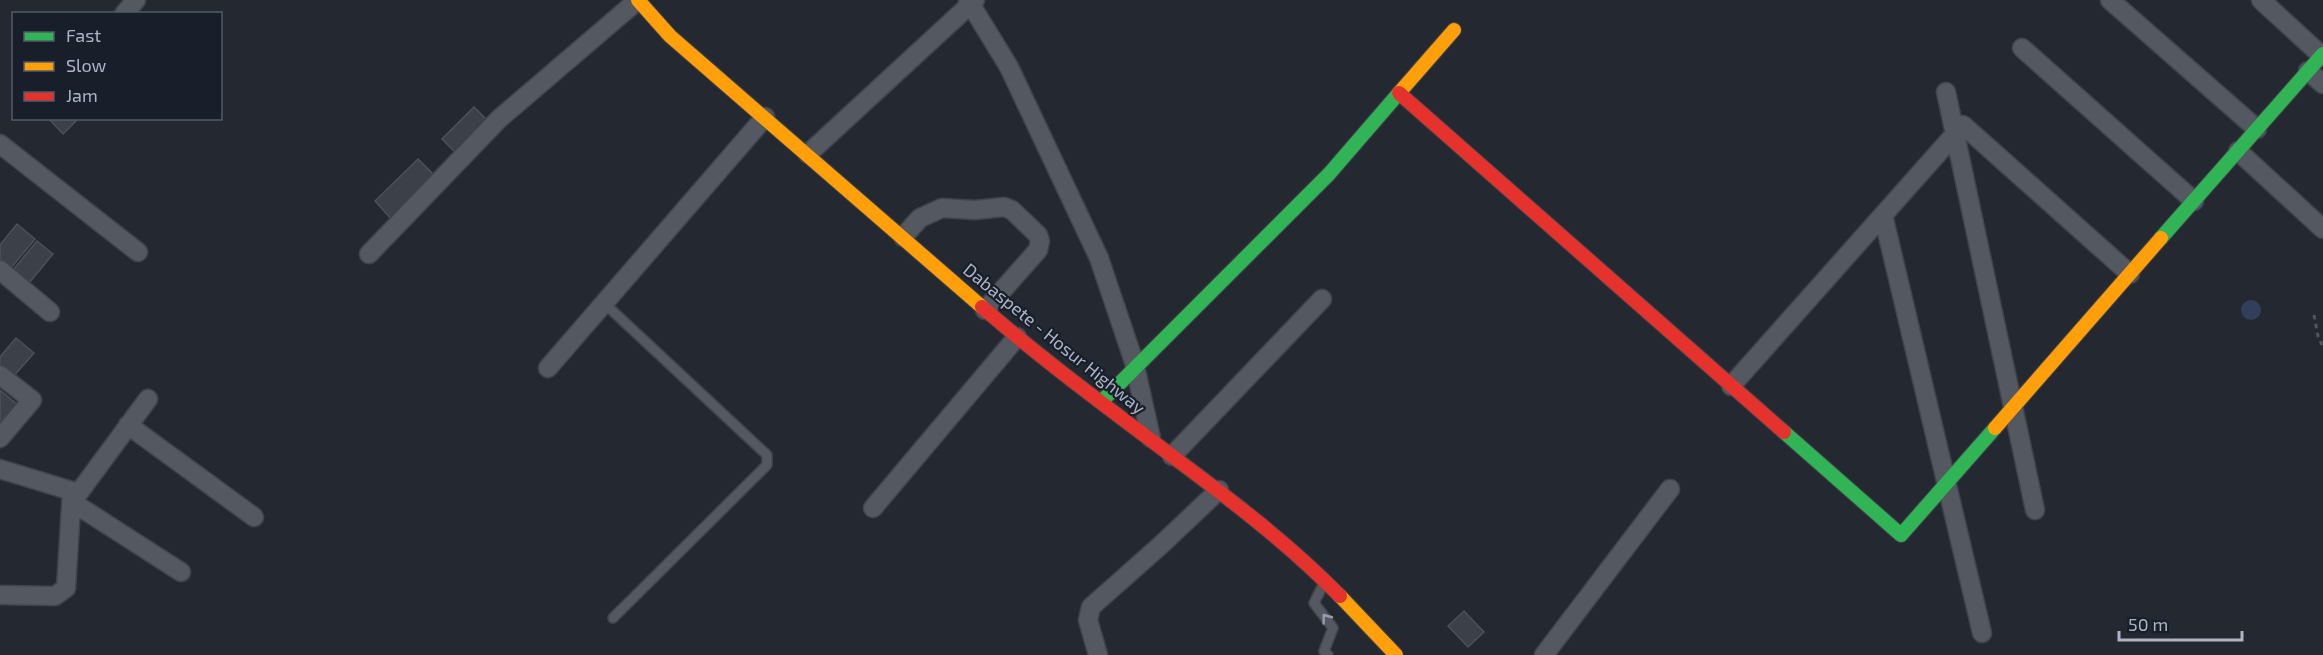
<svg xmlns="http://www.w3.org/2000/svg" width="2323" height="655" font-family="'Exo 2',sans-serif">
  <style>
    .water { fill: #323f5a }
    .building { fill: #3c4048; stroke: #4c505a; stroke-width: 1.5 }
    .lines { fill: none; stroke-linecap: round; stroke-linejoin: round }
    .lane-casing { stroke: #40434a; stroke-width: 12 }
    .street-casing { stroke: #40434a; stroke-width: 21 }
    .fast-casing { stroke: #40434a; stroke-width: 16 }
    .slow-casing { stroke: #40434a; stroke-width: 16 }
    .jam-casing { stroke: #40434a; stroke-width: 16 }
    .path { stroke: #52565d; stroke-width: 3; stroke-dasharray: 4.5 4.5; stroke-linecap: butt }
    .lane { stroke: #545860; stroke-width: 9 }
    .street { stroke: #545860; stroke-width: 18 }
    .fast { stroke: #30b455; stroke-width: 14 }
    .slow { stroke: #ff9f0a; stroke-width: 14 }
    .jam { stroke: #e5322d; stroke-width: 14 }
    .oneway { stroke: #979dab }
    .labels { text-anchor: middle; stroke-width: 4.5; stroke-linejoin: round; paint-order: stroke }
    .street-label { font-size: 18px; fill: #adb4c4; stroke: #191e2b }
  </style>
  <rect width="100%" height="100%" fill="#242831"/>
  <path class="water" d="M2241 310a10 10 0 1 1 20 0a10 10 0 1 1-20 0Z"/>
  <path class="building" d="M474 107 490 123 458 155 442 139Z
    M48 118H79L63 134Z
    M418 159 436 177 392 220 375 201Z
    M17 224 35 239 11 268 0 259V245Z
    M37 241 53 254 29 283 13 270Z
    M16 338 34 353 12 378 0 367V357Z
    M0 390 18 405 0 427Z
    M1464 611 1484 632 1468 647 1448 626Z"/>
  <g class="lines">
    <g class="lane-casing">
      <path id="lane" d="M604 303 767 455V465L613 618
        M1323 585 1314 603 1333 628 1324 651 1328 655"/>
    </g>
    <g class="street-casing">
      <path id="street" d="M968 0 1009 67 1099 258 1134 362 1151 438
        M2110 0 2257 129
        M2261 0 2322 56
        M124 14 136 0
        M2022 48 2194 201
        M2308 71 2323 84
        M1946 92 2035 510
        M0 144 138 252
        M2238 151 2323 229
        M808 154 975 0
        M1883 215 1982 633
        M903 237 920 218 942 208 975 210 1004 207 1012 210 1038 235 1040 241 1038 250 985 310
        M369 254 499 119 638 0
        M0 270 50 312
        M548 368 765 117
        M0 375 32 400 0 438
        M1731 386 1963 125 2130 274
        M148 399 72 502 181 572
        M128 425 254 517
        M1172 456 1322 299
        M0 469 72 491 66 588 55 596 0 595
        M873 508 1017 337
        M1098 655 1088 620 1091 607 1162 544 1219 490
        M1544 655 1670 489"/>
    </g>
    <g class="fast-casing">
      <path id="fast" d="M2161 238 2323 54
        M1102 401 1329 174 1399 93
        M1784 432 1901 535 1995 428"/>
    </g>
    <g class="slow-casing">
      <path id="slow" d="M638 0 670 36 982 307
        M1399 93 1454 30
        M1995 428 2161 238
        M1340 596 1396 655"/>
    </g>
    <g class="jam-casing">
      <path id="jam" d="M1399 93 1784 432
        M982 307C1043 360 1108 408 1172 456 1231 500 1289 544 1340 596"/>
    </g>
    <path class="path" d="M2314 315 2318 336 2323 347"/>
    <use href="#lane" class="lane"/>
    <use href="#street" class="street"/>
    <use href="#fast" class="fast"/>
    <use href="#slow" class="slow"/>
    <use href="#jam" class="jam"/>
  </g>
  <defs><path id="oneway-chevron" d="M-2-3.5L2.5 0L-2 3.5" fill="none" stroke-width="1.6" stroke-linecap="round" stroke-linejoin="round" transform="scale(1.5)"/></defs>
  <use class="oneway" href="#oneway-chevron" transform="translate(1326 618) rotate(-127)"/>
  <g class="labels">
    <g class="street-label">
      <text transform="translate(1054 339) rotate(39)" y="6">Dabaspete - Hosur Highway</text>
    </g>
  </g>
  <rect x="12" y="12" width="210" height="108" fill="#191e2b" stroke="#545a68" stroke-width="1.5"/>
  <rect x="24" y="32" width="30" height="9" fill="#30b455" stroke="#545a68" stroke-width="1.5"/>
  <text x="66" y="42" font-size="18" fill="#adb4c4">Fast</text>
  <rect x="24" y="62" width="30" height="9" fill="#ff9f0a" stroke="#545a68" stroke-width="1.5"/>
  <text x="66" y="72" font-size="18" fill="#adb4c4">Slow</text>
  <rect x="24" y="92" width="30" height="9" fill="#e5322d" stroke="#545a68" stroke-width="1.5"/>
  <text x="66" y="102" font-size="18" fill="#adb4c4">Jam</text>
  <path d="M2119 631v9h123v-9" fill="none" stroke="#adb4c4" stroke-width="3"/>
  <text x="2128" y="631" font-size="18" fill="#adb4c4" stroke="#191e2b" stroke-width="4.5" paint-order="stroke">50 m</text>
</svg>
